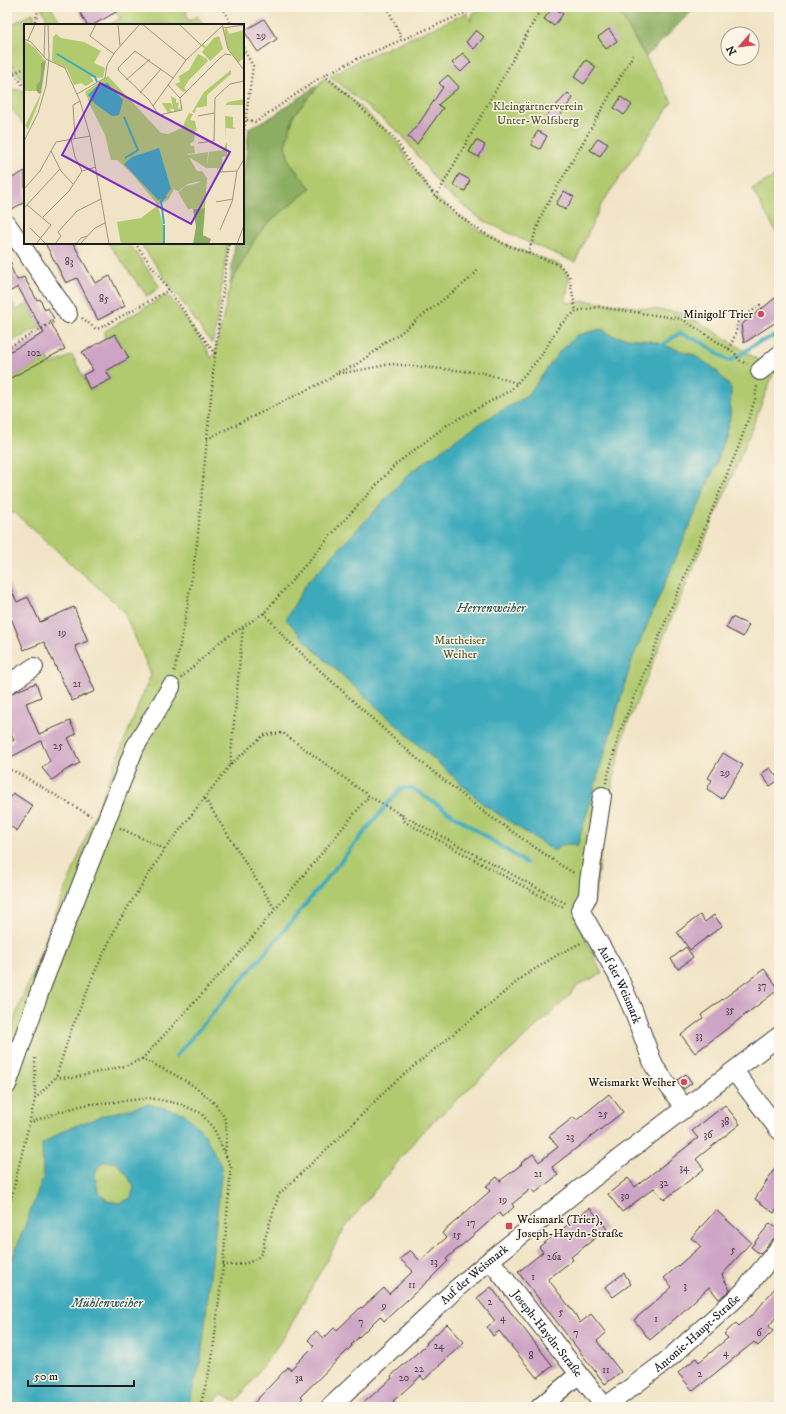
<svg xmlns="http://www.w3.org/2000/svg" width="786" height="1414" font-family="'IM FELL DW Pica',serif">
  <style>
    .green { fill: #b1ca6f; stroke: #667346 }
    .forest { fill: #8cae62; stroke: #54653f }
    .water { fill: #3daabc; stroke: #2c636c; fill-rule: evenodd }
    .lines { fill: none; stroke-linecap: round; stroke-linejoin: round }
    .stream { stroke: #3daabc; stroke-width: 4 }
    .building { fill: #cda4c5 }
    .minor-casing { stroke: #3c3a36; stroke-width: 20 }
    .path { stroke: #3c3a36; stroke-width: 2.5; stroke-dasharray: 1 3; stroke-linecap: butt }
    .minor { stroke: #fff; stroke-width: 18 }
    .poi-dot { fill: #d1495b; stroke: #fcf5e5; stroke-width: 1.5 }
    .labels { text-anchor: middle; stroke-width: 3; stroke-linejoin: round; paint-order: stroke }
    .number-label { font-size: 10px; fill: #483e46 }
    .park-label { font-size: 12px; fill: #505939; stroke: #fcf5e5 }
    .poi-label { font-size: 12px; fill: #1c1c1c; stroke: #fcf5e5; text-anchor: end }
    .street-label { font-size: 12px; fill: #1c1c1c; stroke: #fcf5e5 }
    .water-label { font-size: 13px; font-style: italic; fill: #2b5c64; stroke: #fcf5e5 }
    .inset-river { fill: none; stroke: #3daabc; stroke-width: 2 }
    .inset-road { fill: none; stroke: #9c9482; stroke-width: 1 }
    .view { fill: #7b2cbf; fill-opacity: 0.15; stroke: #7b2cbf; stroke-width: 2 }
    .inset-edge { fill: none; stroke: #1c1c1c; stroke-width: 2 }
  </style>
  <rect width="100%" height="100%" fill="#fcf5e5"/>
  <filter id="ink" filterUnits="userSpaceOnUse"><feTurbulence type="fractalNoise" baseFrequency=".025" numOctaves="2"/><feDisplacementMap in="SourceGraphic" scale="8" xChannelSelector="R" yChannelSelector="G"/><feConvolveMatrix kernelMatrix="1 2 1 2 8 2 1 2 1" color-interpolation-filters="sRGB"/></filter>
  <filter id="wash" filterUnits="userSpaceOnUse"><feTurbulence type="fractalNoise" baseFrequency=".012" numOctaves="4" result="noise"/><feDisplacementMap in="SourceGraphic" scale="16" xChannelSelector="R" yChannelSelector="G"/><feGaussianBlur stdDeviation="0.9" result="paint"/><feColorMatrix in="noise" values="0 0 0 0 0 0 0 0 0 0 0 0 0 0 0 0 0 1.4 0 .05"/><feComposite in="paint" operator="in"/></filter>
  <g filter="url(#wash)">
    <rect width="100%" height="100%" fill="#f1e4c6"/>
    <path class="green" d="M41 7H51L62 25H43L48 21Z
      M125 7H186L187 16 189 21 197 16 205 25H108L121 18 115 13Z
      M486 7H616L672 102 602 203 575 262 523 240 481 219 444 191 402 135 330 76 360 60 467 13 471 21 473 13Z
      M33 13 36 25H25V83L11 64 7 62V27Z
      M324 78 344 92 396 140 409 162 436 197 457 214 479 230 504 244 560 265 569 276 566 303 586 301 684 313 733 343 774 371 779 367V374L774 372 743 451 666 631 624 733 613 782 604 829 593 908 575 917 602 974 578 985 564 1001 420 1134 344 1229 284 1337 236 1402 221 1394 210 1407H7V1044L19 1006 151 674 123 610 15 513H7V380L48 358 51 365 72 355 90 390 111 379 106 371 128 358 115 334 105 339 104 336 105 331 165 296 170 297 207 349 211 358 215 354 230 285 256 237 267 224 290 163 285 146 294 115Z
      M7 89 22 90 25 95V127L7 102Z
      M779 174V237L752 189Z
      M108 243H129L160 287 147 296Z
      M140 243H228L215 333 212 344Z
      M11 300 16 310 28 304 34 316 42 326 7 344V302Z"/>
    <path class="forest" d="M616 7H696L646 57Z
      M322 82 294 115 285 146 290 163 311 188 267 224 256 237 230 285 235 243H243V181L249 128 273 116Z"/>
    <path class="water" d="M602 329 614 336 651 341 694 355 715 369 731 388 730 418 716 465 632 660 577 847C567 842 562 844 554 851L483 804 310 646 286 619 306 584 411 472 475 426 527 396 560 351 577 335Z
      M149 1104 184 1113 204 1133 222 1168 201 1360 188 1407H10L7 1400V1272L43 1178 42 1144 64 1130 105 1115ZM102 1162H116L127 1175 134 1187 131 1198 120 1203 107 1201 98 1190 95 1174Z"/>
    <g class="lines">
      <path class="stream" d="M662 345 680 333 703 343 729 361 742 354 755 344 779 334
        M176 1056 282 933 400 789 412 788 526 863"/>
    </g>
    <g id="blocks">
      <path class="building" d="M77 7H125L93 25H87Z
        M553 7 563 14 554 26 544 19Z
        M264 19 277 39 258 52 244 31Z
        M609 29 617 41 606 49 598 37Z
        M476 30 484 37 474 49 466 42Z
        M463 53 471 62 461 72 452 63Z
        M586 60 596 67 584 84 574 77Z
        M448 75 459 87 438 105 443 108 417 144 408 137 420 122 443 87 439 83Z
        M568 93 573 98 553 125 545 117Z
        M621 97 632 105 624 115 614 108Z
        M538 131 547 136 540 149 532 145V140Z
        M598 138 608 144 600 156 590 150Z
        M476 140 485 145 479 157 469 152Z
        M25 171V202L12 209 7 201V181Z
        M459 174 470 180 465 191 453 185Z
        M564 191 574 197 565 210 556 204Z
        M45 243H73L95 283 110 276 125 306 98 320 77 278 66 283Z
        M7 260 17 280 24 277 37 300 40 299 45 310 48 308 54 319 50 321 65 349 7 380V353L44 333 18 287 7 293Z
        M779 295V320L744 343 741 325Z
        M115 334 129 358 106 371 111 379 90 390 83 375 93 370 82 352Z
        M7 581 17 602 28 597 40 622 74 607 88 641 75 646 95 691 72 701 44 642 24 650 12 620 7 623Z
        M732 617 749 625 743 637 726 628Z
        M36 683 41 697 26 703 39 734 70 721 76 734 68 738 80 763 66 770 52 780 42 768 50 761 41 741 11 757 7 750V744L14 740 7 724V695Z
        M723 753 743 765 722 799 707 789 712 780 708 778Z
        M770 768 779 780 770 786 761 774Z
        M13 793 33 806 17 831 7 824V802Z
        M700 915 705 922 714 915 722 926 690 950 677 932Z
        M686 947 693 957 678 969 671 959Z
        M764 969 779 989 695 1053 681 1035 703 1018 701 1015Z
        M686 1074 692 1083 684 1089 677 1080Z
        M609 1094 623 1112 552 1167 558 1175 535 1193 531 1189 512 1204 514 1207 502 1217 499 1213 446 1259 448 1261 429 1280 384 1321 380 1316 351 1345 352 1346 301 1396 303 1398 294 1407H250L288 1367 290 1370 314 1346 308 1340 316 1331 324 1338 334 1328 337 1330 361 1307 362 1308 384 1288 389 1294 413 1271 400 1259 410 1250 420 1261 446 1238 442 1233 490 1191 486 1186 497 1177 500 1181 522 1164 521 1163 533 1154 539 1162 558 1147 549 1136 574 1117 577 1120Z
        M725 1105 740 1124 696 1159 704 1169 664 1200 654 1188 622 1212 608 1194 628 1178 635 1187 698 1138 692 1131Z
        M779 1162V1206L774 1213 755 1199Z
        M590 1208 607 1229 571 1257 573 1260 548 1279 575 1314 580 1323 591 1314 606 1333 597 1341 621 1372 605 1384 518 1272 543 1252 539 1247Z
        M716 1210 751 1242 722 1275 730 1290 719 1299 709 1287 678 1316 650 1340 634 1320 672 1287 664 1278 701 1246 691 1238Z
        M770 1223 779 1230V1232L760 1254 751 1247Z
        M624 1273 631 1284 613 1297 605 1287Z
        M779 1283V1313L769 1326 773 1331 758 1346 754 1342 693 1391 678 1373 696 1358 699 1362 728 1338 724 1334 736 1323 739 1326 751 1315 752 1316Z
        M491 1287 553 1366 537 1378 499 1331 493 1336 487 1327 495 1321 477 1298Z
        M447 1324 464 1342 424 1380 421 1376 393 1401 399 1407H359L392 1378 391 1376 427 1344 426 1343Z"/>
    </g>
  </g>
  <g filter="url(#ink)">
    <use href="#blocks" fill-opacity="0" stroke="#3c3a36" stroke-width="1"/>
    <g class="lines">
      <g class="minor-casing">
        <g id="minor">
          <path d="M7 224 68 314"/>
          <path d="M760 371 779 355"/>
          <path d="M7 685 34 667"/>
          <path id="s1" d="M602 796 589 881 588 896 580 910 618 976 633 1010 654 1066 685 1109"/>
          <path d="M734 1071 779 1130"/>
          <path d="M7 1085 42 985 135 747 171 687"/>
          <path id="s2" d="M490 1260 605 1407"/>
          <path id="s3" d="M330 1407 456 1289 490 1260 596 1176 779 1036"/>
          <path d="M540 1407 579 1374"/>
          <path id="s4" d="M605 1407 665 1362 712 1320 743 1292 779 1248"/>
        </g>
      </g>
      <path class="path" d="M223 7 231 25
        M387 7 402 39
        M34 25 38 11 36 7
        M243 48 253 66 243 138
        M7 66H9L25 88
        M14 73 25 68
        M324 75 344 92 396 140 409 162 436 197 457 214 479 230 504 244 560 265 569 276 576 311
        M243 119 256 122 324 75 359 58 479 7
        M436 197 542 7
        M135 243 215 354 197 544 184 626 174 673
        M528 253 543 212 633 55
        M7 265 14 262
        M82 318 96 329 100 328 169 290
        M7 348 55 321
        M729 349 736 333 737 323 760 305 762 309
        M215 353 229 243
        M338 374 392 364 484 373 516 383
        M207 439 329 379 340 371 354 366 377 350 386 341 395 337 471 278 478 270
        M264 613 286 639 404 748 481 810 562 866 574 873
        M181 678 221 641 264 613 338 527 396 464 447 425 511 390 541 356 559 326 576 311 599 307 682 319 735 353 739 360 747 364
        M230 765 243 627
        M7 769 16 772 91 816
        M606 783 620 731 738 448 755 400 757 386
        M205 799 275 909
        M400 814 405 822 561 907 565 905
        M120 828 165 849
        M142 1059 236 957 369 796
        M56 1077 72 1078 125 1066 142 1059C170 1072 211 1090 225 1119 228 1125 226 1145 225 1153
        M35 1099 56 1077 70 1033 93 976 119 921 165 849 230 765 264 735 283 733 369 796 400 814 567 904
        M29 1123 59 1112 84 1105 151 1098 180 1104 201 1113 214 1129 231 1167 223 1265 212 1360 200 1407
        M7 1216 35 1099V1057
        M223 1265C240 1265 265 1264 264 1241L279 1194 344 1133 391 1085 524 976 559 954 581 943"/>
      <use href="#minor" class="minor"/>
    </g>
  </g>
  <g class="poi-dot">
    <circle cx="761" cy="314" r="4"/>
    <circle cx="684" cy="1082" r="4"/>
    <rect x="505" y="1222" width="8" height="8" rx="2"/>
  </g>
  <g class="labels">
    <g class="number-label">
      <text x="261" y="39">29</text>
      <text x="69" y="265">83</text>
      <text x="104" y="302">85</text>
      <text x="34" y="356">102</text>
      <text x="62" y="636">19</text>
      <text x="77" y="687">21</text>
      <text x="58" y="749">25</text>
      <text x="725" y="776">29</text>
      <text x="762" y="989">37</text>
      <text x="730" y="1013">35</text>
      <text x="699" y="1039">33</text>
      <text x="603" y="1117">25</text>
      <text x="725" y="1125">38</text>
      <text x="708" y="1138">36</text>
      <text x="570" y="1140">23</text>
      <text x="684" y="1171">34</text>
      <text x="538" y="1177">21</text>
      <text x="664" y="1186">32</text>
      <text x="625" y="1199">30</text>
      <text x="503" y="1203">19</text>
      <text x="471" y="1226">17</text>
      <text x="457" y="1238">15</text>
      <text x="733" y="1253">5</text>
      <text x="554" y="1260">26a</text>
      <text x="434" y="1265">13</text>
      <text x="533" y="1280">1</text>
      <text x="412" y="1288">11</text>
      <text x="685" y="1289">3</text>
      <text x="490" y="1305">2</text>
      <text x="384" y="1309">9</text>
      <text x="561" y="1315">5</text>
      <text x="503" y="1321">4</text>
      <text x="656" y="1322">1</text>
      <text x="361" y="1325">7</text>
      <text x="576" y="1336">7</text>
      <text x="759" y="1336">6</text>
      <text x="439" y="1349">24</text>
      <text x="726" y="1356">4</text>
      <text x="531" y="1359">8</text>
      <text x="419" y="1372">22</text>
      <text x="606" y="1373">11</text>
      <text x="700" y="1377">2</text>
      <text x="299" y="1381">3a</text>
      <text x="404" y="1381">20</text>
    </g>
    <g class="park-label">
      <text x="538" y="110">Kleingärtnerverein<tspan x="538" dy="14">Unter-Wolfsberg</tspan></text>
      <text x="460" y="644">Mattheiser<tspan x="460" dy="14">Weiher</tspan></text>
    </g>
    <g class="poi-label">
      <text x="753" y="318">Minigolf Trier</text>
      <text x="676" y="1086">Weismarkt Weiher</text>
      <text x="517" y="1223" text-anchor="start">Weismark (Trier),<tspan x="517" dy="14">Joseph-Haydn-Straße</tspan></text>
    </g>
    <g class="street-label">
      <text dy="4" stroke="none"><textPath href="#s1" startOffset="202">Auf der Weismark</textPath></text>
      <text dy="4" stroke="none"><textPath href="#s3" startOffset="196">Auf der Weismark</textPath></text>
      <text dy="4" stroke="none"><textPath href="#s4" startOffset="118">Antonie-Haupt-Straße</textPath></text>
      <text dy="4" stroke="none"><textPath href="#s2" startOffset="93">Joseph-Haydn-Straße</textPath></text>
    </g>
    <g class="water-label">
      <text x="491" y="612">Herrenweiher</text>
      <text x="107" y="1307">Mühlenweiher</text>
    </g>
  </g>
  <g transform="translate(24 24)">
    <rect width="220" height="220" fill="#f1e4c6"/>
    <path d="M203 4 205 10 220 6V34L214 39 204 24 200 6ZM32 10 37 14 60 18 77 27 70 39 81 44 79 54 66 53 70 57 62 62 57 59 50 61 43 45 28 37 29 13ZM195 12 199 25 186 37 178 28 181 24 177 22 179 20 182 23 190 14ZM0 16 11 24 21 37 17 39 16 57 13 67H0ZM174 30 180 33 178 36 181 33 184 37 165 56 160 64 163 67 159 68 151 60 156 58 155 52 165 46ZM207 46V50L183 71V82L172 84 171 89 168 88 180 68ZM84 52 137 109 144 110 158 104 165 89 169 90 166 96 171 97 173 107H171L170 117 166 120 167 122H170L171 129 163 130 164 131 184 128 183 142 185 128 199 126 203 118V132L198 133 199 147 195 144 193 146V144H182L165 133 173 147H178L183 154 181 184 164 185 154 168 162 162 174 159 177 157 164 160 154 167 150 165 144 176 134 181 139 201V220H97L93 198 117 194 134 181 108 150 93 136H87L81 111 66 81 61 68ZM18 67 14 80 4 105 1 102ZM147 72 152 75V79L155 78 154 84 156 85V81L157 85 156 86 150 88V85H145L149 88 144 89 138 79H147L149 84ZM220 75V81H201L204 78ZM201 92 209 93V103L212 105 202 104V117Z" fill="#b1ca6f"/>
    <path d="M22 36 17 69 16 70 13 68 12 62 16 57 17 39ZM181 184 179 211 187 215 185 220H169L172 203 169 185Z" fill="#8cae62"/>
    <path d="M83 59 99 76 95 91 88 92 71 80 64 71 73 62ZM135 124 147 165 139 175 134 176 100 140 108 133Z" fill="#3daabc"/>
    <path class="inset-river" d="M33 30 71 53 73 58M100 93 114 126 101 134M140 200 137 177 142 172M140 201V220"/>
    <path class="inset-road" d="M72 0 66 12 90 30M94 0 96 22M118 0 162 36M155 0 177 21M198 0 204 25 220 46M199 4 220 1M0 15 7 18 22 35 41 44 56 77 66 112 85 220M4 16 11 0M20 33 21 0M102 56 126 35M144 61 156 74 158 86 135 91 125 76 95 47 94 44 111 27 149 54M116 69 137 45M53 70 81 54 83 41 91 28 116 0M156 74 195 35 201 30 207 31M129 82 162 36 198 2M174 92 190 89M51 114 49 81 56 77M47 115 51 133 58 147M0 117 14 89 22 62 25 34 24 0M174 119 190 117 191 74 206 60 220 57M27 127 37 147 49 160M196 148 213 147M0 165 16 147 32 118 66 112M192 178 209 175M3 181 27 201 12 220M0 184 36 145M19 193 45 167 58 147 72 143M6 204 22 220M196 206 208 178 213 147 220 135M31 220 37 212 34 208 53 187 77 175M52 220 57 214 63 212M56 220 71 204 81 199M213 220 220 201"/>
    <path class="view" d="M76 59 206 128 167 200 38 131Z"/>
    <rect width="220" height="220" class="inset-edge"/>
  </g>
  <rect width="786" height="1414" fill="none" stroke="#fcf5e5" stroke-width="24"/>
  <g transform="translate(740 46) rotate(242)"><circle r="19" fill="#fcf5e5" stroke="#a29e95"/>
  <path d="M0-3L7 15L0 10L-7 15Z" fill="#d1495b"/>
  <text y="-6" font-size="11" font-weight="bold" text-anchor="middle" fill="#1c1c1c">N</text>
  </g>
  <path d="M28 1380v6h106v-6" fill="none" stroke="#1c1c1c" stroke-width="2"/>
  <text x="34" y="1380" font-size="12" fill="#1c1c1c" stroke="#fcf5e5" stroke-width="3" paint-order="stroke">50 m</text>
</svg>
